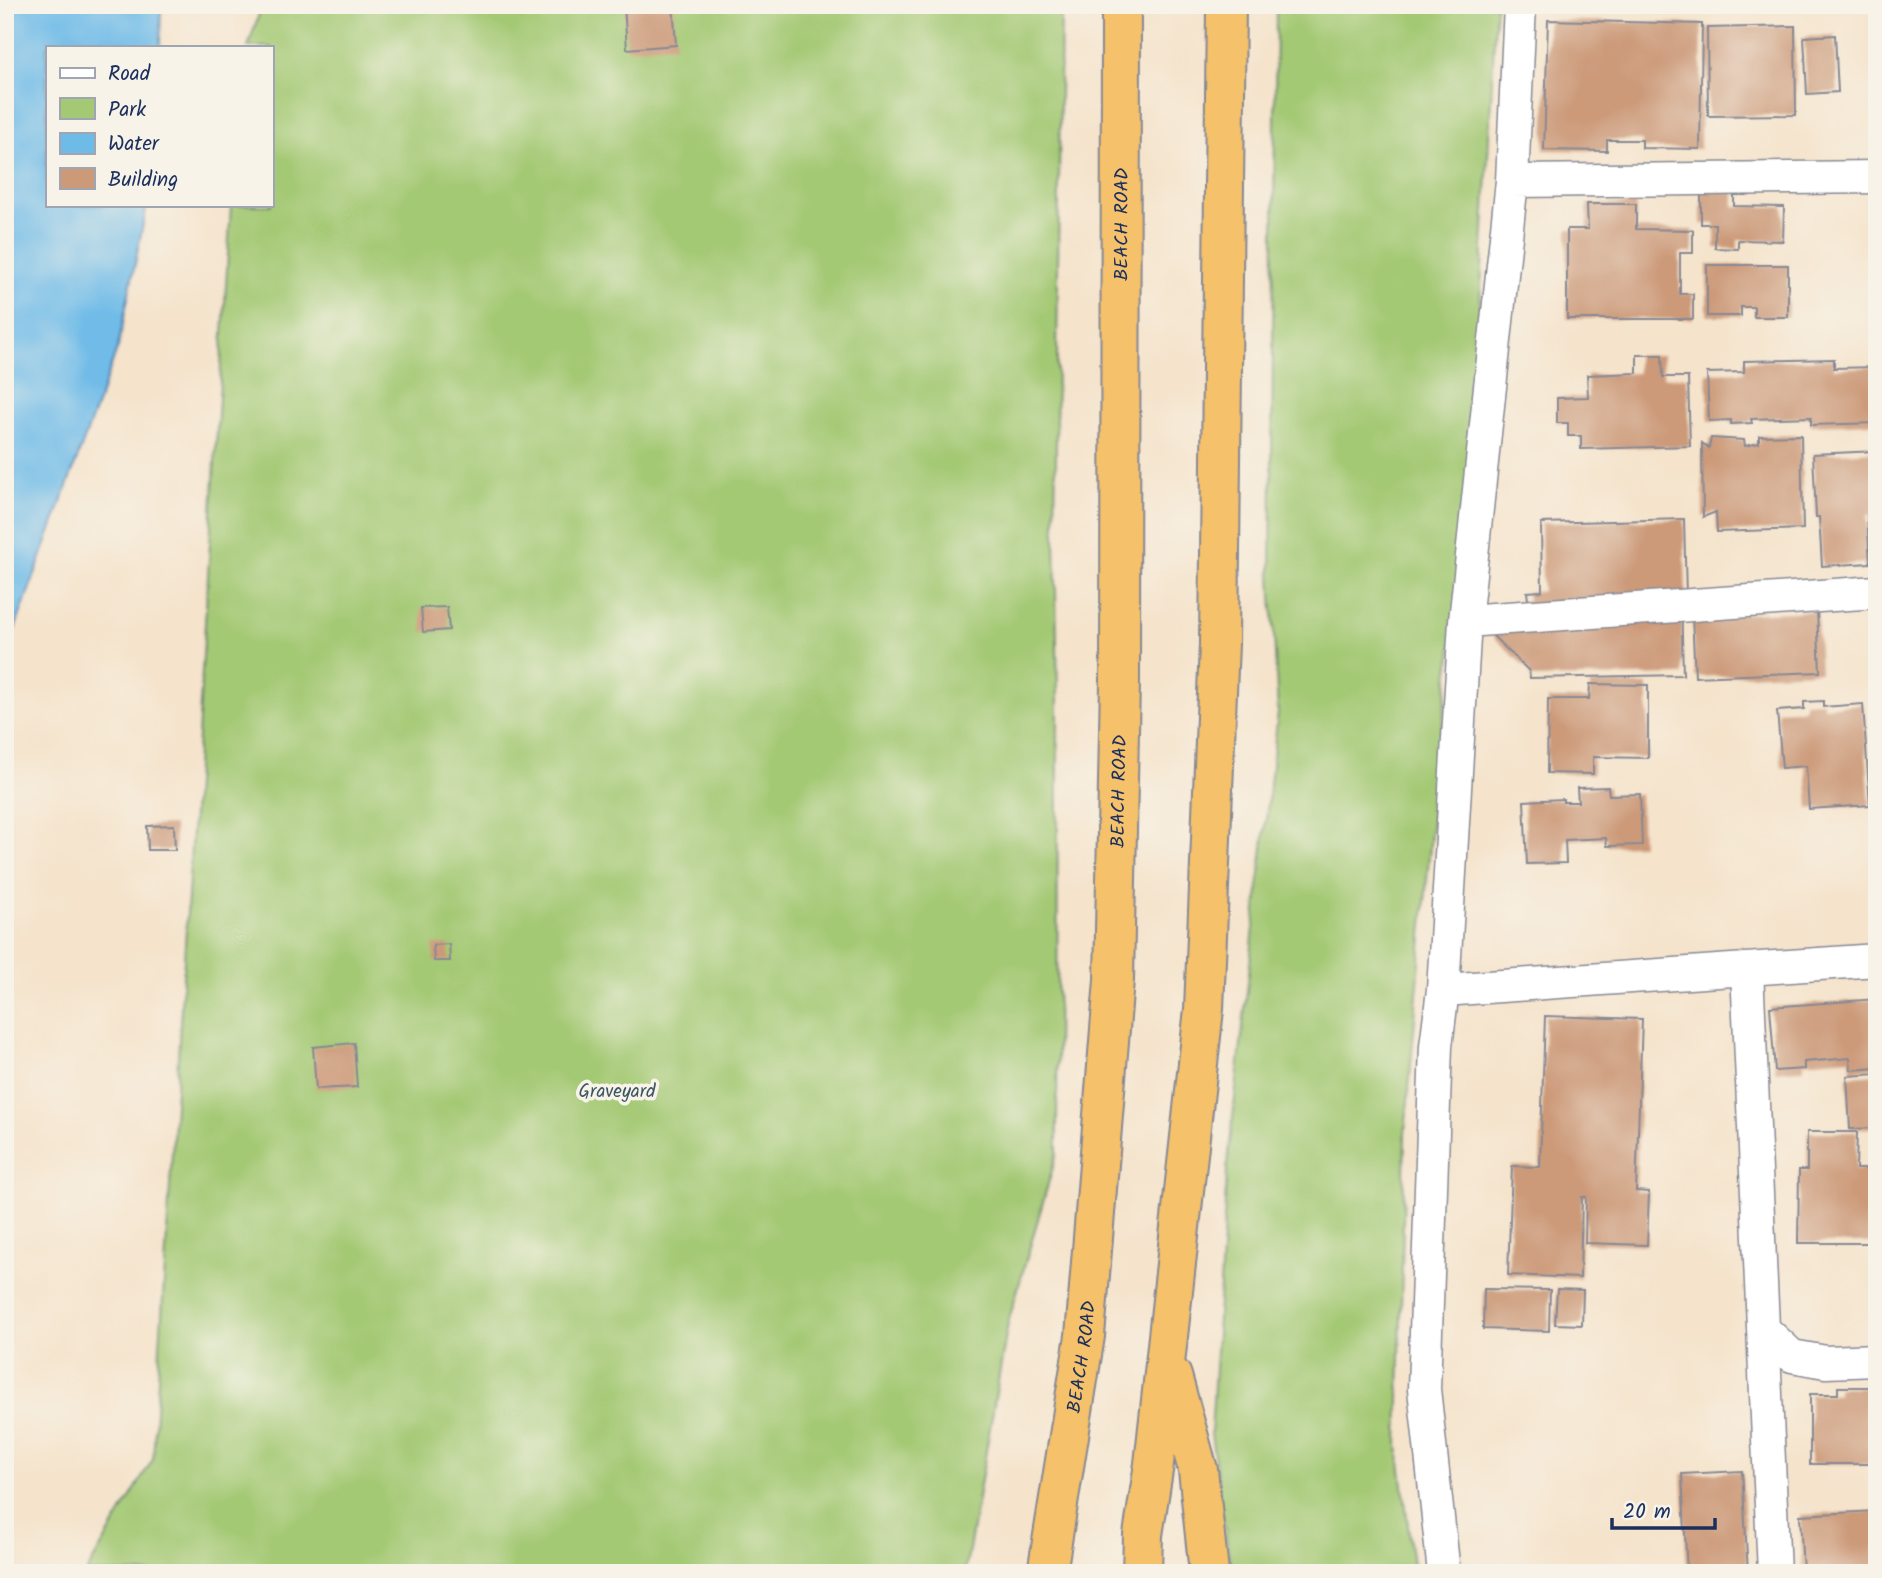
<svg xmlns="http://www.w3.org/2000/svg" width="1882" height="1578" font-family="Kalam,sans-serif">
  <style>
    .green { fill: #a4c974; stroke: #607c69; stroke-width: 2 }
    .water { fill: #6fbbe8; stroke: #4575a3; stroke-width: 2 }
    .building { fill: #cc9a79 }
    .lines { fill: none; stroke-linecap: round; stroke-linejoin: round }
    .street-casing { stroke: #888994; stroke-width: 35 }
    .highway-casing { stroke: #888994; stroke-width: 42 }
    .street { stroke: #fff; stroke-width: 32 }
    .highway { stroke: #f5c16b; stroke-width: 38 }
    .labels { text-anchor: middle; stroke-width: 7; stroke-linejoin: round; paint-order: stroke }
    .street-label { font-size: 19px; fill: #1b2f5e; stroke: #f7f3e8 }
    .park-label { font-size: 19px; fill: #3d5664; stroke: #f7f3e8 }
  </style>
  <rect width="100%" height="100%" fill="#f7f3e8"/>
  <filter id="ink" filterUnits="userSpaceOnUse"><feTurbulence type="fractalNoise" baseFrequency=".0143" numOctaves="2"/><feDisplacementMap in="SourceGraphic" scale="14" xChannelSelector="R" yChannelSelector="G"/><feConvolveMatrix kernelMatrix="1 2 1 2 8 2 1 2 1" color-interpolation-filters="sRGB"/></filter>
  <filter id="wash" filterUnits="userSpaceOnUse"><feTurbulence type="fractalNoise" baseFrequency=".00686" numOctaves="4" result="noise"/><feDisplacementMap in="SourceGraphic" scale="28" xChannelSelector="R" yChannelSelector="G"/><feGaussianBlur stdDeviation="1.57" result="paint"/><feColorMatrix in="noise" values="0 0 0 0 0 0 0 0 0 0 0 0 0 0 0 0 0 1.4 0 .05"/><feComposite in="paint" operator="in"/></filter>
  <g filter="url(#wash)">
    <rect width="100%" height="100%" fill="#f5e3cb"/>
    <path class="green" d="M262 5H1061L1055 536 1058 699 1057 1153 1008 1323 965 1573H86L153 1459 231 205H271V47H248Z
      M1276 5H1496L1469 512 1436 775 1405 1134 1398 1445 1414 1573H1231L1211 1434 1227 1170 1278 712 1271 574Z"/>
    <path class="water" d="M5 5H161L160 47H47V205H147L118 347 12 637 5 659Z"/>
    <g id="blocks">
      <path class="building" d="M624 5H673L676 45 627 49Z
        M1548 20 1702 24 1700 149 1642 148V140H1607V151L1544 150Z
        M1795 26 1796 115 1708 116 1707 28Z
        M1835 35 1838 92 1807 94 1804 37Z
        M1701 183 1734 184V206L1784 207 1783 241 1738 240V249L1715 248V224H1701Z
        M1587 204H1636V229L1693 230V253H1680V294H1693V319H1567V229H1588Z
        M1707 265H1788V317H1754V307H1741V316H1707Z
        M1637 355H1662L1663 377H1688L1690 446 1581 449V436H1568V423H1557V398L1588 397 1587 375 1637 373Z
        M1834 359V368L1877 367V423L1811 425V417L1751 419 1752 423 1731 424V420L1709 421 1707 373 1744 372V361Z
        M1801 435 1803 529 1717 532 1716 512 1703 517 1702 443 1709 448 1711 438 1744 440 1745 446 1759 443V436Z
        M1877 451V514L1867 515 1870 563 1822 566 1819 517H1816L1813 454Z
        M1684 519 1686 597 1681 596 1683 675 1530 678 1529 671 1493 636 1528 600 1527 592 1542 591 1541 523Z
        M447 607 449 630 423 632 421 608Z
        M1817 611 1820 672 1695 677 1692 616Z
        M1590 684 1648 685V758L1593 757V774L1547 773 1548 699H1589Z
        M1823 701V707L1863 704 1870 805 1809 809 1806 766 1782 768 1777 711 1804 709V702Z
        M1608 787 1609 795 1640 794 1642 845 1607 846 1606 838 1565 840 1566 863 1527 864 1524 801 1563 799V802H1578L1577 788Z
        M174 825 175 850H148L147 826Z
        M449 944 450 961H434L433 945Z
        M1877 999V1068L1851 1070 1850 1058 1804 1062V1069L1775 1071 1770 1007Z
        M1545 1016 1642 1019 1636 1191 1649 1192 1647 1245 1585 1243 1586 1197H1582L1580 1278 1508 1275 1512 1166 1540 1167Z
        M354 1043 357 1087 316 1089 313 1047Z
        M1877 1074V1128L1850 1129 1847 1076Z
        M1807 1132H1857L1856 1169H1877V1243H1798L1799 1170H1807Z
        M1484 1289 1550 1290 1549 1331 1483 1329Z
        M1557 1289 1583 1290 1582 1325 1555 1324Z
        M1838 1387H1877V1464H1810V1394H1838Z
        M1742 1471 1748 1573H1687L1682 1474Z
        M1877 1511V1573H1803L1800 1515Z"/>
    </g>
  </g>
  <g filter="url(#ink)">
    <use href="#blocks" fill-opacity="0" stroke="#888994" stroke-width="2"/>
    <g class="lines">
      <g class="street-casing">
        <path id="street" d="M1520 5 1512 181 1877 177
          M1465 621 1877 592
          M1747 970 1774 1573
          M1443 990 1877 960
          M1763 1329 1792 1356 1826 1362 1877 1360
          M1444 1573 1424 1389 1436 1046 1443 990 1465 621 1512 181"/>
      </g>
      <g class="highway-casing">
        <g id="highway">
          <path d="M1172 1376 1198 1470 1209 1573"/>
          <path id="s1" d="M1047 1573 1085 1336 1114 980 1120 682 1121 5"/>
          <path d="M1142 1573 1143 1535 1154 1464 1204 1009 1219 644 1226 5"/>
        </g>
      </g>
      <use href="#street" class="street"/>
      <use href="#highway" class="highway"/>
    </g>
  </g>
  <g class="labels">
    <g class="street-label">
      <text dy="7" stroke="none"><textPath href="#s1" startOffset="1353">BEACH ROAD</textPath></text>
      <text dy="7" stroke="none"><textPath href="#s1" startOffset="786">BEACH ROAD</textPath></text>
      <text dy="7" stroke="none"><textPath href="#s1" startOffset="219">BEACH ROAD</textPath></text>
    </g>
    <g class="park-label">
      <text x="617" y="1097">Graveyard</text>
    </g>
  </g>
  <rect width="1882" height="1578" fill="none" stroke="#f7f3e8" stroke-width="28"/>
  <rect x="46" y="46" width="228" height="161" fill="#f7f3e8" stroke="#9fa5b1" stroke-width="2"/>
  <rect x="60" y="68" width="35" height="10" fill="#ffffff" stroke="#9fa5b1" stroke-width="2"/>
  <text x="108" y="80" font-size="21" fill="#1b2f5e">Road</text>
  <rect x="60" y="98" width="35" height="21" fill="#a4c974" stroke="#9fa5b1" stroke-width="2"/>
  <text x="108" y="116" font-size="21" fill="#1b2f5e">Park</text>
  <rect x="60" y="133" width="35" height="21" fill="#6fbbe8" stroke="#9fa5b1" stroke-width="2"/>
  <text x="108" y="150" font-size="21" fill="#1b2f5e">Water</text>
  <rect x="60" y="168" width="35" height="21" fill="#cc9a79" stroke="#9fa5b1" stroke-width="2"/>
  <text x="108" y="186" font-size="21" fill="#1b2f5e">Building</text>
  <path d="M1612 1518v10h103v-10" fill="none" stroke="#1b2f5e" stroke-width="3.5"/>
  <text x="1623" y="1518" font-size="21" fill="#1b2f5e" stroke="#f7f3e8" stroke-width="5" paint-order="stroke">20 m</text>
</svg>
